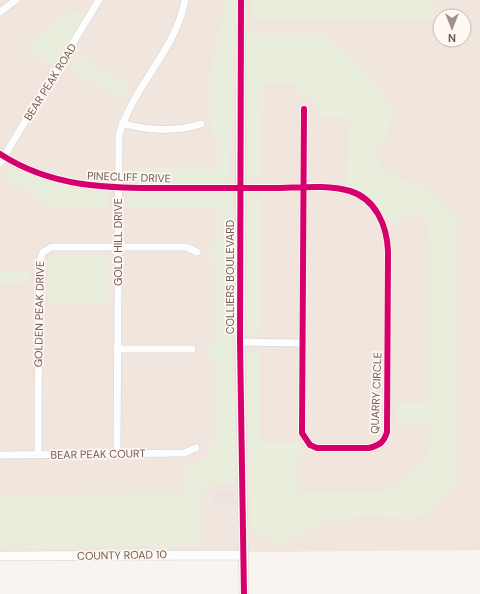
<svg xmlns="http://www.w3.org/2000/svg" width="480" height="594" font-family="'DM Sans',sans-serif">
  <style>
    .residential { fill: #f0e6de; fill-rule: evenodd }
    .industrial { fill: #eae3df }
    .green { fill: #e8eddc }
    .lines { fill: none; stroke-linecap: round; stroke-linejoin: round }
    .minor-casing { stroke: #d7d0cc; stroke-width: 8 }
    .tertiary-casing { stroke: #d7d0cc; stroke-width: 10 }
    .minor { stroke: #fefdfd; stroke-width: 7 }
    .tertiary { stroke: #fefdfd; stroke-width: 9 }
    .cycleway-casing { stroke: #fef8f3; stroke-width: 8 }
    .cycleway { stroke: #d6006c; stroke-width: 6 }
    .labels { text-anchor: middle; stroke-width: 3.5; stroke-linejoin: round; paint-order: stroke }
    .street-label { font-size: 11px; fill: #755a51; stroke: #fef8f3 }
  </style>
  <rect width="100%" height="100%" fill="#f8f4f0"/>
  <path class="residential" d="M0 0H480V550L0 554ZM440 16H464V40H440Z"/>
  <path class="industrial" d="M234 491V504H215L213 492Z"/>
  <path class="green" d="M224 0H236C235 60 230 119 229 178L225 183 127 182V168L217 169V138L211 133 209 80 224 9Z
    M252 0H433V20L252 19Z
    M69 12H85L88 14 57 63 51 65 23 49 35 37Z
    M246 34H323L347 52 371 77 392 109 387 134 376 147 379 165 388 172 430 191 458 219 456 481 428 514 414 518 361 516 321 523 280 547 251 530 247 352H260V443H297L304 452 297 461V492H386L406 479 429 457 430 424 396 423V403H430V240L424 212 393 223 346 182 350 117H318C319 103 314 95 300 97L296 86 291 83H262L261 179 248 177Z
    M78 55 130 86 121 100 70 69Z
    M9 166C43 182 71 190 108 193V208L52 207 3 177Z
    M127 193 229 194 233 198 232 366 237 443 235 484H213L218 477 199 498V546L0 548V496L185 493V463L202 461 208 454 210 441 216 438V363L207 358 209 343 216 340V266L209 261 210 244 218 239V208H127Z
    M251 194H261V334H247V203Z
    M56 255H108L110 260V303L48 304V261L50 257Z
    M0 271 29 272V284H0Z"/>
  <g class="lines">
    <g class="minor-casing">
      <path id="minor" d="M0 12 16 0
        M122 123C147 131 177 132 201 124
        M0 154C54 189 110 188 172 188 205 188 239 188 272 188 297 188 326 184 350 191 376 199 387 226 388 251L387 432C384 442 380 445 369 448H317L310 445 302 433 304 109
        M0 163 99 0
        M240 342 302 343
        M117 349H192
        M117 453 119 135C133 86 176 50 185 0
        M0 455 184 453 196 448
        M38 455 39 264 43 252 52 247H186L197 252"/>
    </g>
    <g class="tertiary-casing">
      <path id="tertiary" d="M241 0 240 342 244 594
        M0 556 244 555"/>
    </g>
    <use href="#minor" class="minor"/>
    <use href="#tertiary" class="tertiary"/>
    <g class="cycleway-casing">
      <path id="cycleway" d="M241 0 240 342 244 594
        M0 154C54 189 110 188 172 188 205 188 239 188 272 188 297 188 326 184 350 191 376 199 387 226 388 251L387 432C384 442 380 445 369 448H317L310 445 302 433 304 109"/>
    </g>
    <use href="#cycleway" class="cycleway"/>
  </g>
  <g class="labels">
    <g class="street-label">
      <text transform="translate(50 82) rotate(-58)" y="4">BEAR PEAK ROAD</text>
      <text transform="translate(129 177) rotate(2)" y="4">PINECLIFF DRIVE</text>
      <text transform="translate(118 242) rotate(-90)" y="4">GOLD HILL DRIVE</text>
      <text transform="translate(230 277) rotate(-90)" y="4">COLLIERS BOULEVARD</text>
      <text transform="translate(39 314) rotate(-89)" y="4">GOLDEN PEAK DRIVE</text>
      <text transform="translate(376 393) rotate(-88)" y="4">QUARRY CIRCLE</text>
      <text transform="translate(98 454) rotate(-1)" y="4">BEAR PEAK COURT</text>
      <text transform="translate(122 555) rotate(-1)" y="4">COUNTY ROAD 10</text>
    </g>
  </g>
  <g transform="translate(452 28) rotate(180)"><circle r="19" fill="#fef8f3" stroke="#c7b9b2"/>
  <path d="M0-3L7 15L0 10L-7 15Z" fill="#a39089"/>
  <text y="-6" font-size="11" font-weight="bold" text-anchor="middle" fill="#755a51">N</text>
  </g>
</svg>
